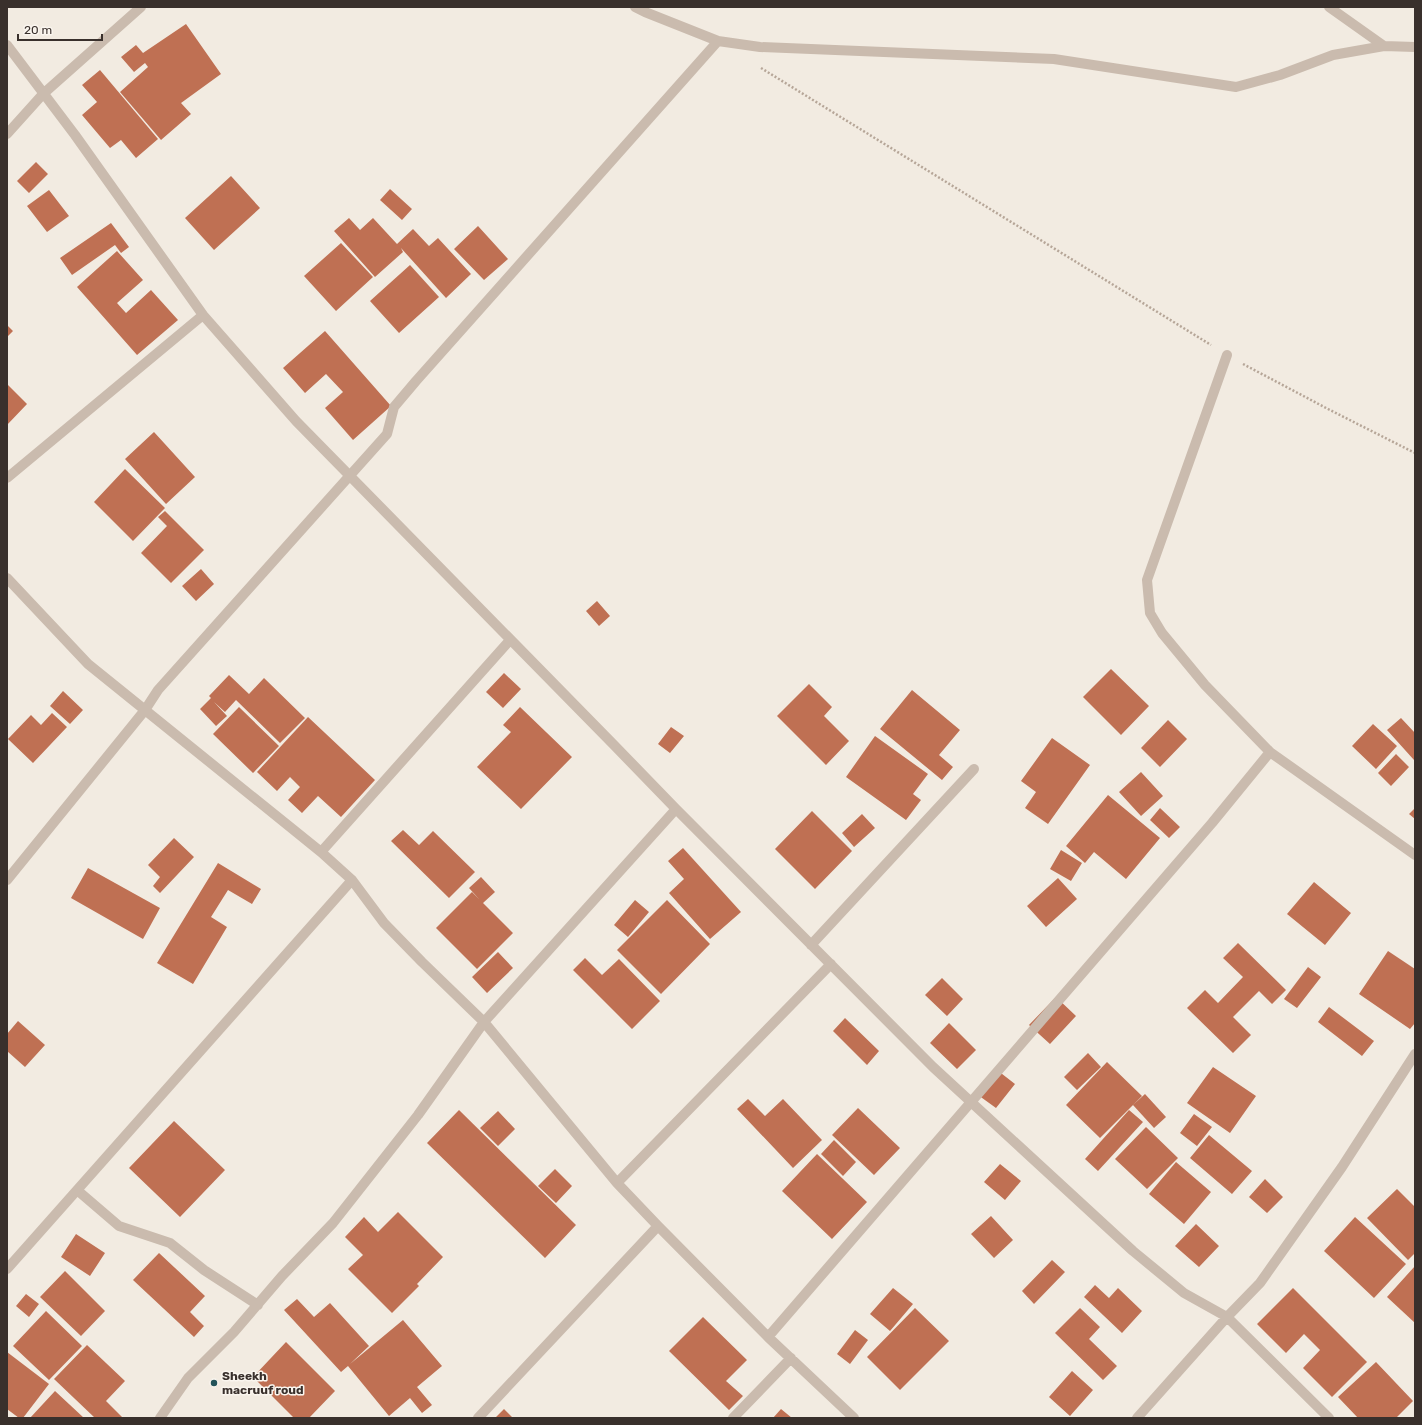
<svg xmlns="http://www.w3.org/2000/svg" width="1422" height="1425" font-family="Rubik,sans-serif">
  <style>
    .building { fill: #bf7053 }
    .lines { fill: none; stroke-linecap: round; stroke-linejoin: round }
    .path { stroke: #b6a698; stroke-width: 2.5; stroke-dasharray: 2 2; stroke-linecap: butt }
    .minor { stroke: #cabbae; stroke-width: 10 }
    .poi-dot { fill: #235359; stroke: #faf5ee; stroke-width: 1.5 }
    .labels { text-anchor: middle; stroke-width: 3; stroke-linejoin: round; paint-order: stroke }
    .poi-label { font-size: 12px; font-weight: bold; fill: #39302c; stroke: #faf5ee; text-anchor: start }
  </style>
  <rect width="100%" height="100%" fill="#f2ebe1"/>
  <path class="building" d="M186 24 221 74 181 103 191 114 161 140 120 92 148 67 145 63 134 72 121 57 136 45 143 53Z
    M100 70 158 139 136 158 121 140 110 148 82 115 97 102 82 85Z
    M36 162 48 174 29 193 17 181Z
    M231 176 260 208 214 250 185 218Z
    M390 189 412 209 402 220 380 200Z
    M49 190 69 216 47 232 27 206Z
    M349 218 360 230 373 218 397 244 413 229 429 246 438 238 471 274 446 298 401 248 403 252 375 277 334 231Z
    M111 223 129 247 121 253 115 245 72 275 60 258Z
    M478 226 508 259 484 280 454 249Z
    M341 243 373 277 336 311 304 276Z
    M117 251 143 280 117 303 126 313 151 290 178 320 137 355 77 287Z
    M410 265 439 297 399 333 370 301Z
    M7 325 13 331 7 337Z
    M325 331 391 406 353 440 325 408 343 392 326 374 305 393 283 368Z
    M7 384 27 404 7 425Z
    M154 432 195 477 166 504 125 459Z
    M125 469 165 508 133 541 94 502Z
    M165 511 204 550 171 583 141 553 167 526 158 517Z
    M201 569 214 584 196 601 182 586Z
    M597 601 610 616 599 626 586 611Z
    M1111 669 1149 706 1121 735 1083 697Z
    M504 673 521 689 503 708 486 692Z
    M229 675 249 694 264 678 305 718 280 743 236 700 225 712 214 702 227 716 216 726 200 709 211 698 209 696Z
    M809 684 832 707 824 716 849 741 826 765 777 716Z
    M912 690 960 730 939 755 953 767 942 780 880 729Z
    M63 691 83 710 70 724 50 706Z
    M239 707 279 746 253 773 213 734Z
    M520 707 572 757 521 809 477 767 511 732 503 725Z
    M52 713 67 727 33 763 8 739 31 715 41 725Z
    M308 717 375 780 341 817 318 796 302 813 288 800 300 787 290 777 277 791 257 772Z
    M1401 718 1415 733 1414 760 1387 730Z
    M1168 720 1187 739 1160 767 1141 748Z
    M1373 724 1397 746 1376 769 1352 746Z
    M671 727 684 736 670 753 658 744Z
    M875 736 928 774 913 794 921 800 906 820 846 777Z
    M1052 738 1090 765 1048 824 1025 808 1036 792 1021 781Z
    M1396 754 1409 767 1391 786 1378 773Z
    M1141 772 1163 796 1141 816 1119 792Z
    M1108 795 1160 838 1126 879 1094 852 1085 863 1066 846Z
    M1160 808 1180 827 1169 838 1150 820Z
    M1415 808V819L1409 814Z
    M812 811 852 851 815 889 775 849Z
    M862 814 875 828 854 847 842 833Z
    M403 830 419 845 433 831 475 872 449 898 391 841Z
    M174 838 194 857 160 893 153 886 160 877 148 865Z
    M683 848 741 912 710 939 669 893 684 879 668 861Z
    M1061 850 1082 863 1071 881 1050 869Z
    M218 863 261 889 252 904 228 890 211 917 227 927 193 984 157 963Z
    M88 868 160 908 143 939 71 898Z
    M481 877 495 892 483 903 513 933 477 969 436 928 472 892 479 899 469 888Z
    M1058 878 1077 899 1046 927 1027 906Z
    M1314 882 1351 913 1325 945 1287 914Z
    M635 900 649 912 628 937 614 925Z
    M667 900 710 944 661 994 617 950Z
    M1238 943 1286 990 1272 1004 1259 991 1233 1017 1251 1035 1233 1053 1187 1008 1205 990 1218 1003 1243 977 1223 958Z
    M1388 951 1415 969V1023L1410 1029 1359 994Z
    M498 952 513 968 487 993 472 977Z
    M585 958 602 975 619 959 660 1001 632 1029 573 970Z
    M1308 967 1321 977 1297 1008 1284 999Z
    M942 978 963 999 947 1016 925 995Z
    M1056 997 1076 1016 1050 1044 1029 1025Z
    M1329 1007 1374 1041 1362 1056 1318 1022Z
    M845 1018 879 1051 867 1065 833 1031Z
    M18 1021 45 1045 25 1067 7 1051V1034Z
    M949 1023 976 1050 957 1069 930 1043Z
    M1088 1053 1101 1067 1077 1090 1064 1077Z
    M1107 1062 1142 1096 1100 1138 1066 1105Z
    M1213 1067 1256 1096 1230 1133 1187 1103Z
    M997 1070 1015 1084 996 1108 978 1095Z
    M1145 1094 1166 1117 1154 1128 1133 1105Z
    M748 1099 765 1116 783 1099 822 1140 793 1168 737 1109Z
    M858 1108 900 1148 874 1175 832 1135Z
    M459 1110 576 1225 545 1258 427 1143Z
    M1129 1110 1143 1122 1098 1171 1085 1159Z
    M498 1111 515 1129 498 1146 480 1128Z
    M1194 1114 1212 1127 1197 1146 1180 1133Z
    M174 1121 225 1170 180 1217 129 1168Z
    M1146 1127 1178 1158 1147 1189 1115 1159Z
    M1209 1135 1252 1171 1232 1194 1190 1158Z
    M834 1140 856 1162 843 1176 821 1154Z
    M817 1154 867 1202 832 1239 782 1191Z
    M1176 1162 1211 1192 1184 1224 1149 1194Z
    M1000 1164 1021 1181 1005 1200 984 1182Z
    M555 1169 572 1186 556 1203 538 1186Z
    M1265 1179 1283 1197 1267 1213 1249 1197Z
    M1397 1189 1415 1207V1253L1408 1260 1367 1218Z
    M398 1212 443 1257 417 1284 419 1286 392 1313 348 1269 363 1255 345 1237 364 1217 378 1232Z
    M991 1216 1013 1240 994 1258 971 1234Z
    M1355 1217 1406 1264 1374 1298 1324 1251Z
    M1196 1224 1219 1246 1199 1267 1175 1246Z
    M76 1234 105 1253 90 1276 61 1257Z
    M159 1253 205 1296 190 1312 204 1326 194 1337 133 1280Z
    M1052 1260 1065 1272 1034 1304 1022 1291Z
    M1415 1266V1323L1387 1297Z
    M65 1271 105 1311 81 1336 40 1297Z
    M1095 1285 1109 1298 1118 1288 1142 1311 1122 1333 1084 1297Z
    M893 1288 913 1304 890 1331 870 1314Z
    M1293 1288 1367 1362 1332 1397 1303 1368 1320 1350 1304 1334 1286 1353 1257 1324Z
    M26 1294 39 1304 29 1317 16 1306Z
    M297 1299 314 1317 330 1303 369 1346 350 1364 403 1320 442 1366 417 1387 432 1405 422 1413 410 1398 389 1416 348 1366 341 1372 284 1310Z
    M915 1308 949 1341 900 1390 867 1357Z
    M1080 1308 1100 1327 1089 1339 1117 1366 1103 1380 1055 1333Z
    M46 1311 82 1346 49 1380 13 1346Z
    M703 1317 747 1360 726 1381 743 1396 729 1410 669 1351Z
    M855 1330 868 1340 850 1364 837 1354Z
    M286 1342 335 1391 309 1418H294L253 1377Z
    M87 1345 125 1381 106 1401 123 1418H95L54 1379Z
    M7 1352 49 1384 23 1418H19L7 1409Z
    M1376 1362 1413 1401 1396 1418H1358L1338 1397Z
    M1072 1371 1093 1390 1070 1416 1049 1397Z
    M55 1391 84 1418H30Z
    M504 1409 513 1418H495Z
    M781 1409 792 1418H773Z"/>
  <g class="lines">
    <path class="path" d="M761 68 1211 345
      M1243 364 1328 409 1415 453"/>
    <path class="minor" d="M635 7 645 12 718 41 760 47 1054 59 1236 87 1280 75 1333 55 1384 46 1415 47
      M1329 7 1384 46
      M718 41 416 381 394 407 387 434 158 690 145 710 321 852 352 880 384 923 422 962 484 1022 617 1183 658 1226 768 1337 854 1418
      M7 45 75 135 203 315 296 421 613 744 676 809 933 1067 1133 1251 1184 1293 1227 1317 1329 1418
      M7 134 43 94 141 7
      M1227 355 1147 580 1150 613 1162 633 1205 685 1270 752 1415 855
      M7 478 203 315
      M7 578 88 664 145 710 7 880
      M321 852 510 640
      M811 945 974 769
      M617 1183 831 964
      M77 1190 119 1226 170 1243 204 1270 258 1305
      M7 1269 352 880
      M768 1337 1212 823 1270 752
      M160 1418 188 1378 234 1332 282 1276 333 1223 418 1115 484 1022 676 809
      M478 1418 658 1226
      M733 1418 791 1358
      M1137 1418 1227 1317 1260 1283 1342 1167 1415 1054"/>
  </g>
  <circle class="poi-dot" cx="214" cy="1383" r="4"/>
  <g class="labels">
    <g class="poi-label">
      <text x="222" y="1380">Sheekh<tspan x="222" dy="14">macruuf roud</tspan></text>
    </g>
  </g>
  <rect width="1422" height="1425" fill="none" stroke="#39302c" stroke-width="16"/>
  <path d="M18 34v6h84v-6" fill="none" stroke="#39302c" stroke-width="2"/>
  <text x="24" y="34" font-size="12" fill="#39302c" stroke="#faf5ee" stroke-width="3" paint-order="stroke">20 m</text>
</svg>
